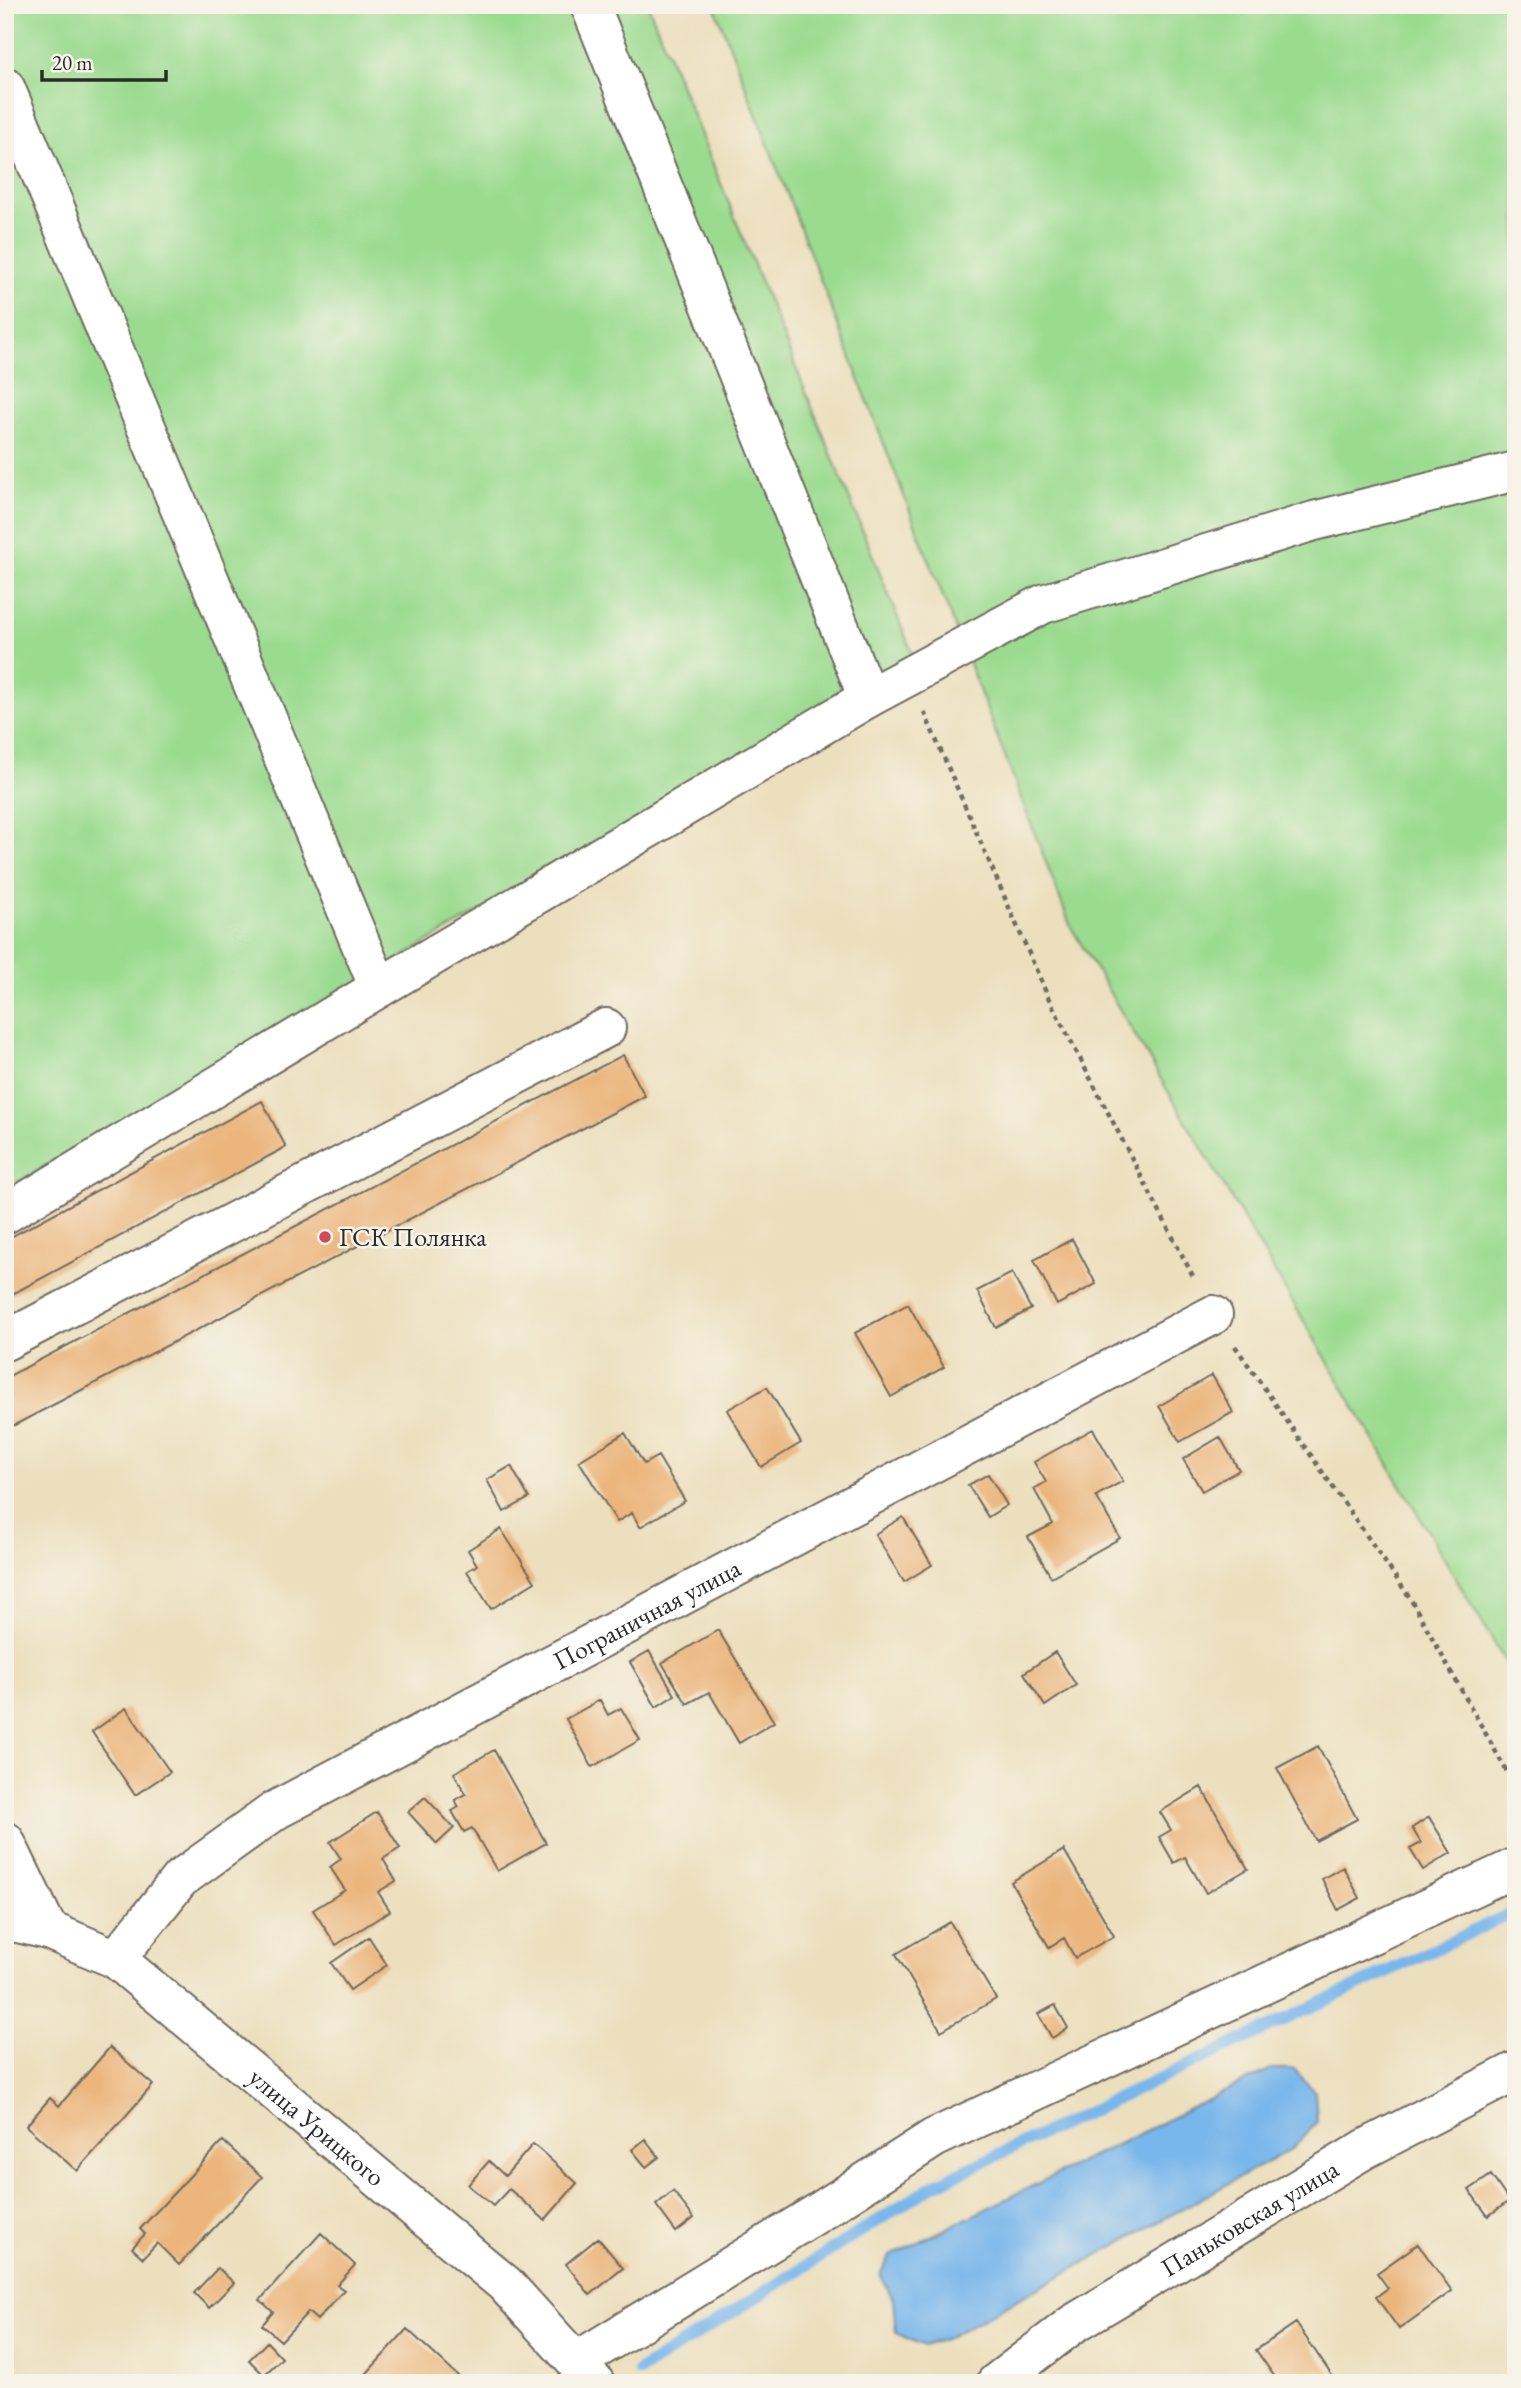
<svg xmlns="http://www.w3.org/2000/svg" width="1521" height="2388" font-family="'EB Garamond',serif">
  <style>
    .green { fill: #9bdb90; stroke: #63835e; stroke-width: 2 }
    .water { fill: #78b6eb; stroke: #52708b; stroke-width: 2 }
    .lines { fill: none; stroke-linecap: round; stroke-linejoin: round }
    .stream { stroke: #78b6eb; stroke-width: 12 }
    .building { fill: #ebb57b }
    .minor-casing { stroke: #6f6a5e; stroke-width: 42 }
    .major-casing { stroke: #6f6a5e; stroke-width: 42 }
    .path { stroke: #6f6a5e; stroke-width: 4.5; stroke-dasharray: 5 5; stroke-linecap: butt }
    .minor { stroke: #fff; stroke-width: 38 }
    .major { stroke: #fff; stroke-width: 38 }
    .poi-dot { fill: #d1495b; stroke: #f7f3e8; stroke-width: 2.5 }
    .labels { text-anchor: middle; stroke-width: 5; stroke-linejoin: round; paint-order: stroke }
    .poi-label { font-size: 26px; fill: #2b2b2b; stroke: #f7f3e8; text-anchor: start }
    .street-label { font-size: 26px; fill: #2b2b2b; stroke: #f7f3e8 }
  </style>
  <rect width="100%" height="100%" fill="#f7f3e8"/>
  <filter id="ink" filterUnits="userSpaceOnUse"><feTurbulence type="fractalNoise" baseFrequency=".0143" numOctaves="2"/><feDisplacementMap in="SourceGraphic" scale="14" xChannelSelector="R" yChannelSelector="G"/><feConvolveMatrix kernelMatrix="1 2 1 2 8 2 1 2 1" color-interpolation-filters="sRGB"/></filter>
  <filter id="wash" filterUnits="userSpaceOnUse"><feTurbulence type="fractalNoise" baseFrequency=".00686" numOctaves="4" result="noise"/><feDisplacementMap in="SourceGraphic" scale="28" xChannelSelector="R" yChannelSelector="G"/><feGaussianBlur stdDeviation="1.57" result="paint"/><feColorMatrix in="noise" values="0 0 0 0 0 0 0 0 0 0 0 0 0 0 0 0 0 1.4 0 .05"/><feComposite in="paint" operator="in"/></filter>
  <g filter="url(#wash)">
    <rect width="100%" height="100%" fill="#ecdfbd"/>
    <path class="green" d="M5 5H648L914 657 5 1190Z
      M714 5H1516V1680L1071 927Z"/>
    <path class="water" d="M1271 2069H1294L1315 2092 1317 2122 1293 2148 947 2338 924 2346 896 2333 893 2299 880 2274 890 2256Z"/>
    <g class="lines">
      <path class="stream" d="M639 2371 936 2184 1516 1911"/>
    </g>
    <g id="blocks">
      <path class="building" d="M623 1055 645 1096 5 1430V1378Z
        M262 1101 286 1147 5 1298V1240Z
        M1072 1239 1096 1284 1057 1305 1034 1260Z
        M1012 1273 1031 1309 996 1328 977 1291Z
        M908 1304 944 1367 891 1397 855 1333Z
        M1212 1375 1233 1412 1180 1442 1159 1406Z
        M767 1387 801 1443 761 1467 727 1410Z
        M1093 1429 1123 1481 1096 1496 1120 1538 1051 1577 1028 1537 1053 1524 1034 1489 1046 1482 1034 1462Z
        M625 1433 644 1464 658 1456 685 1501 640 1527 632 1513 617 1522 579 1461Z
        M1220 1437 1239 1470 1202 1491 1183 1459Z
        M511 1466 529 1498 504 1512 487 1480Z
        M988 1474 1007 1505 988 1517 968 1485Z
        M903 1517 932 1565 904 1582 875 1534Z
        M501 1529 535 1582 491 1609 467 1571 477 1565 468 1550Z
        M718 1630 774 1722 739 1743 709 1692 687 1704 662 1663Z
        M649 1651 675 1695 656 1707 630 1662Z
        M1055 1652 1076 1685 1045 1706 1024 1673Z
        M600 1700 608 1715 621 1708 640 1740 592 1767 566 1719Z
        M126 1708 170 1772 135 1795 92 1732Z
        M1318 1746 1357 1819 1316 1841 1277 1768Z
        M494 1750 546 1843 497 1871 472 1828 464 1832 452 1811 459 1807 455 1800 466 1794 454 1773Z
        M1201 1787 1248 1869 1206 1893 1185 1857 1174 1863 1159 1837 1171 1830 1160 1812Z
        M425 1797 454 1828 437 1844 408 1812Z
        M377 1812 400 1848 383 1859 396 1881 378 1892 390 1911 336 1945 313 1910 345 1890 330 1867 341 1859 330 1842Z
        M1429 1817 1451 1853 1423 1870 1410 1849 1421 1843 1412 1828Z
        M1064 1850 1114 1936 1075 1958 1064 1938 1049 1947 1011 1882Z
        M1343 1867 1360 1898 1338 1910 1322 1879Z
        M950 1922 996 1999 941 2031 896 1954Z
        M369 1937 387 1965 350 1990 331 1963Z
        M1055 2005 1068 2028 1052 2038 1038 2014Z
        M110 2047 153 2085 77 2171 26 2126 50 2098 59 2106Z
        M645 2139 659 2157 646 2167 632 2150Z
        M223 2141 262 2177 179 2265 157 2243 143 2258 132 2248 145 2234 140 2229Z
        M533 2144 577 2183 545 2220 509 2189 493 2206 468 2185 489 2161 505 2176Z
        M1491 2175 1509 2201 1488 2216 1469 2190Z
        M673 2191 694 2218 676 2232 656 2205Z
        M321 2233 355 2265 337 2285 344 2290 317 2320 308 2312 281 2341 262 2325 273 2312 260 2300Z
        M598 2238 623 2268 590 2295 566 2264Z
        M1418 2244 1452 2291 1399 2329 1376 2297 1388 2288 1377 2273Z
        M218 2268 234 2283 209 2308 194 2293Z
        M1296 2323 1337 2383H1279L1256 2350Z
        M407 2329 458 2376 452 2383H358Z
        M267 2342 282 2358 264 2375 249 2360Z"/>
    </g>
  </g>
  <g filter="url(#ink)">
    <use href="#blocks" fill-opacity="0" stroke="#6f6a5e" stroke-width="2"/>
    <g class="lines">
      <g class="minor-casing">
        <g id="minor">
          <path d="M590 5 868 698"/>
          <path d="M5 87 379 988"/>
          <path d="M5 1214 379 988 868 698 1043 604 1314 521 1516 471"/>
          <path d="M5 1341 606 1028"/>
          <path d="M5 1841 48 1930"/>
          <path id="s1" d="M116 1959 180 1879 276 1810 1213 1315"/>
          <path d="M577 2361 816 2214 934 2138 1516 1867"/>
          <path id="s2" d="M996 2383 1073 2324 1365 2149 1516 2071"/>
        </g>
      </g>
      <g class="major-casing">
        <g id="major">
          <path id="s3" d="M5 1920 48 1930 116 1959 505 2284 595 2383"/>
        </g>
      </g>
      <path class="path" d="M924 712 1048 997 1194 1278
        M1235 1346 1410 1598 1516 1788"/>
      <use href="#minor" class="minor"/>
      <use href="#major" class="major"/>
    </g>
  </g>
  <circle class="poi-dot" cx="325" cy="1237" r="7"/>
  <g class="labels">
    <g class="poi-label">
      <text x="339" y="1246">ГСК Полянка</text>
    </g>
    <g class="street-label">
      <text dy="9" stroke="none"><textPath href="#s1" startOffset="640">Пограничная улица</textPath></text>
      <text dy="9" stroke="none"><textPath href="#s3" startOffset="380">улица Урицкого</textPath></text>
      <text dy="9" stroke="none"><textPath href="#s2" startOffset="303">Паньковская улица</textPath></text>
    </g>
  </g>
  <rect width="1521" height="2388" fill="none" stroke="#f7f3e8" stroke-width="28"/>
  <path d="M42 70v10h124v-10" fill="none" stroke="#2b2b2b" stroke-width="3.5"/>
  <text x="52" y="70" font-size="21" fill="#2b2b2b" stroke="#f7f3e8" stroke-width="5" paint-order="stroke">20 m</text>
</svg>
